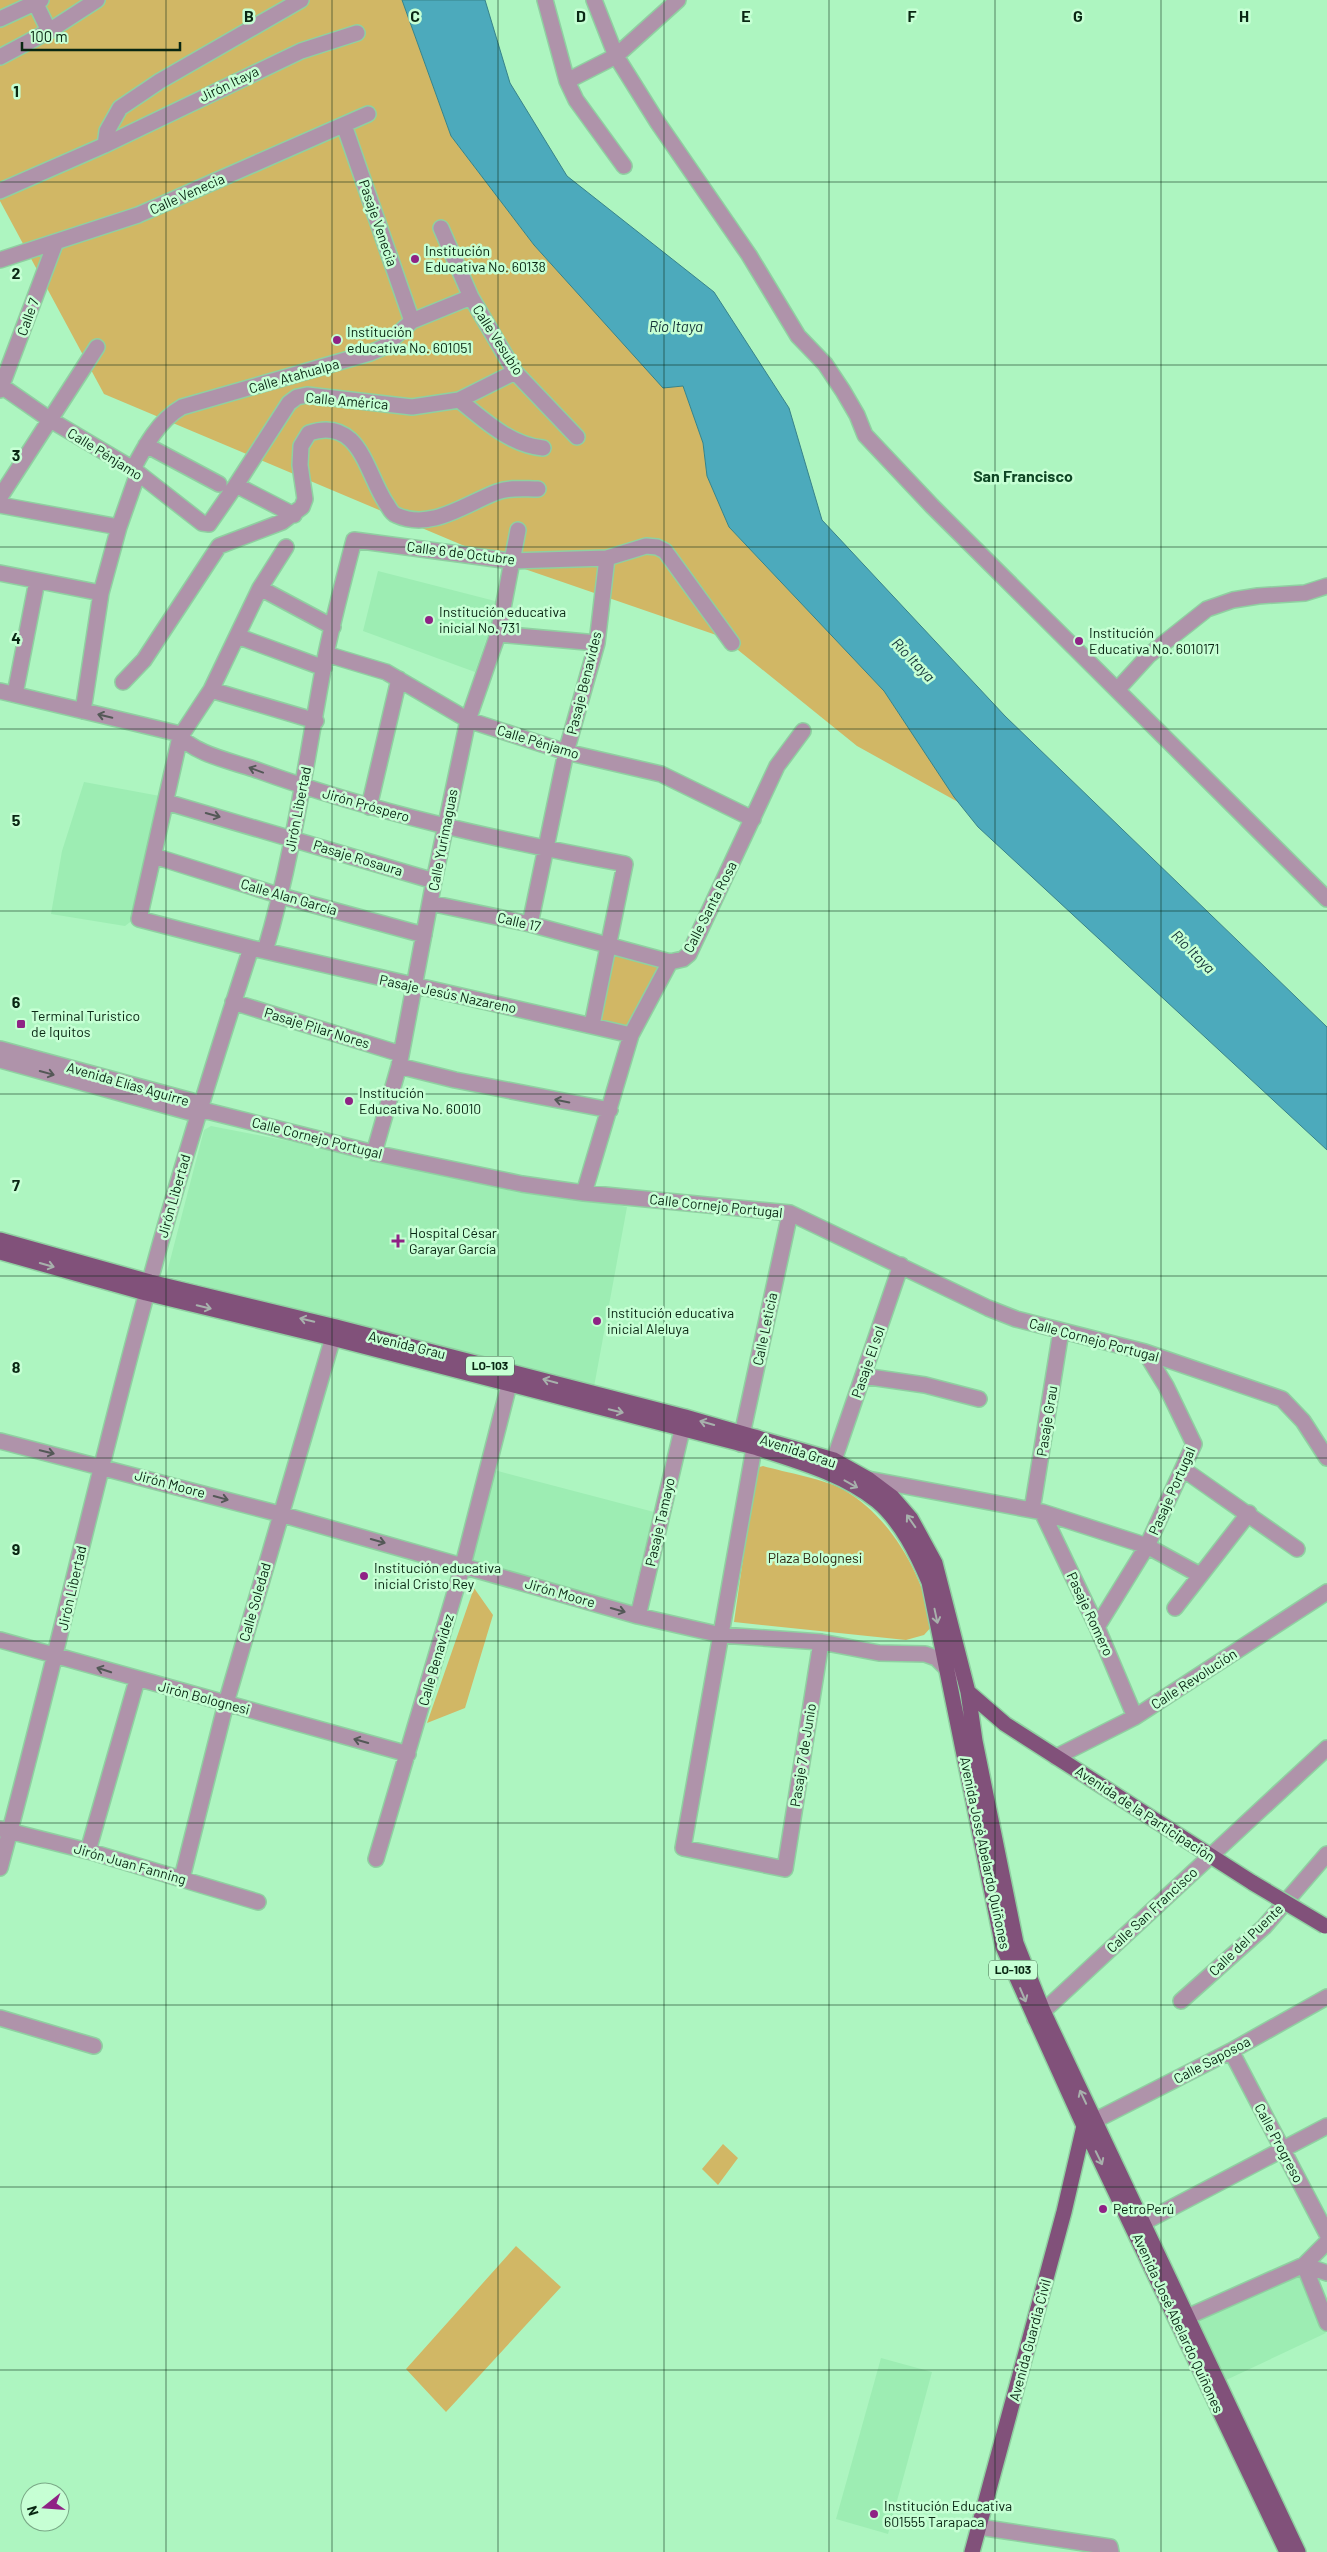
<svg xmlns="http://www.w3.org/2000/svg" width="1327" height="2552" font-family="Barlow,sans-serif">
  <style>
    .built { fill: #9dedb3 }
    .green { fill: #d1b765 }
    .water { fill: #4caabc; stroke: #388389 }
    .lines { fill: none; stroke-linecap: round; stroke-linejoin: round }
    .minor-casing { stroke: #8fd0a1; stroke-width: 18 }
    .major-casing { stroke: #8fd0a1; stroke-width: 18 }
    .minor { stroke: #af93aa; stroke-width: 15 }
    .major { stroke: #81517a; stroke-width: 15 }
    .major-bridge-casing { stroke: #8fd0a1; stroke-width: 18; stroke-linecap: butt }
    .major-bridge { stroke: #81517a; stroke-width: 15 }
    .oneway { stroke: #545857 }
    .oneway2 { stroke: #a7b1ac }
    .grid { fill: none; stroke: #092713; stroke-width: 1; stroke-opacity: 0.55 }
    .poi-dot { fill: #8f2385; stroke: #c6ffd4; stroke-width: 2 }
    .labels { text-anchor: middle; stroke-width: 5; stroke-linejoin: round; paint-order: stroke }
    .shield { fill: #c6ffd4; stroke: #42684d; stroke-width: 1 }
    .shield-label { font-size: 12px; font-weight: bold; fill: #092713 }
    .street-label { font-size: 14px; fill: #092713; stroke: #c6ffd4 }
    .poi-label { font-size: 14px; fill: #092713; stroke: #c6ffd4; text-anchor: start }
    .park-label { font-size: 14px; fill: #312a14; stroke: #c6ffd4 }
    .water-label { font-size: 15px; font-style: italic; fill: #143238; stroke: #c6ffd4 }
    .quarter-label { font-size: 16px; font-weight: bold; fill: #0e4624; stroke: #c6ffd4 }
    .grid-label { font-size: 16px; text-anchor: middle; font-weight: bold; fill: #092713; stroke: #c6ffd4; stroke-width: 5; stroke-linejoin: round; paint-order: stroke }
  </style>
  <rect width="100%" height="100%" fill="#adf5c0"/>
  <path class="built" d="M378 571 499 602 475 672 363 631Z
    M84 782 160 796 138 916 125 926 51 914 62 851Z
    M211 1126 627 1207 594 1387 166 1276 204 1130Z
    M494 1470 654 1512 630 1609 469 1561Z
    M1301 2273 1326 2333 1224 2381 1196 2319Z
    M881 2358 932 2372 888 2534 836 2519Z"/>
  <path class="green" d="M0 0H402L451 136 534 245 663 387 683 386 703 443 707 476 729 527 884 691 958 802 857 746 722 637 493 558 104 394 0 201Z
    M613 950 663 963 628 1030 596 1021Z
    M763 1466C784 1472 828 1480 844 1490 892 1518 921 1573 933 1625L924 1635 906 1640 734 1622 756 1468Z
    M474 1588 493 1615 465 1708 427 1723Z
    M723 2144 738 2158 718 2185 702 2169Z
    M516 2246 561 2287 446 2412 406 2369Z"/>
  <path class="water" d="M402 0H485L510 83 567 176 714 292 789 408 822 520 1005 716 1327 1027V1150L978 827 954 797 884 691 729 527 707 476 703 443 683 386 663 388 534 245 451 136Z"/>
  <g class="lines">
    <g class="minor-casing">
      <path id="minor" d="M34 0 49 31
        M545 0 567 81 576 100 624 166
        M594 0 616 56 658 123 749 255 798 336 825 364 843 391 857 415 865 435 932 506 1327 899
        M0 19 41 0
        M0 57 49 31 97 0
        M567 81 616 56 678 0
        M344 125 412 321
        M105 145 107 131 120 108 160 81 301 0
        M0 191 105 145 301 51 357 33
        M441 228 471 297 515 372 577 437
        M0 260 138 215 368 114
        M0 385 49 419 133 469 202 523 209 524 236 485 289 403 297 397 307 395 412 407 459 400 515 372
        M0 390 55 244
        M459 400C484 420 510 445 543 448
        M146 445 219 484
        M133 469C145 446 159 420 182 407L370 353 384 347 412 321 471 297
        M236 485 294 515
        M0 497 97 347
        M0 505 119 527
        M0 573 101 593
        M260 588 333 627
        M498 634 597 643
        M237 636 324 668
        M326 654 386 672 468 720 566 752 661 774 753 819
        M123 682 144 660 219 546 282 522 302 507 305 499 300 465 301 446 309 433C360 416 366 473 386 503 389 507 391 513 396 515 431 531 465 504 497 492 510 487 524 489 538 489
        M211 690 316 721
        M1117 690 1149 655 1207 609 1233 600 1258 596 1305 593 1327 586
        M0 691 176 733C195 754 227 760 254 769 374 813 499 840 625 864L592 1025
        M15 694 37 581
        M83 711 101 593 119 527 138 473
        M166 802 434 881
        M369 807 399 679
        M154 856 281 896 424 935
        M430 903 530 924 670 962
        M530 924 566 752 597 643 607 558
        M251 948 139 919 180 737 211 690 260 588 286 547
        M265 951 631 1035
        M233 1002 401 1054
        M0 1049 192 1101 199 1109
        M0 1060 189 1112 199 1109
        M399 1066 455 1080 610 1110
        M199 1109 374 1153 522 1184 584 1193 790 1213 988 1308 1016 1319 1145 1352 1282 1399 1303 1421 1327 1458
        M374 1153 399 1066 434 881 468 720 498 634 518 530
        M584 1193 631 1035 670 962 683 959 689 954 777 766 803 731
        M863 1376 925 1385 979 1399
        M756 1437 683 1848 785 1869 821 1642
        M0 1441 280 1514 638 1616 721 1635 821 1642 879 1653 925 1654 936 1658 952 1674
        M740 1444 790 1213
        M834 1460 901 1265
        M1183 1469 1297 1549
        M868 1479 1042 1512 1147 1546 1200 1575
        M1032 1510 1061 1331
        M1042 1512 1097 1627 1135 1717
        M1175 1608 1249 1513
        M638 1616 685 1417
        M1097 1627 1147 1546 1194 1444 1166 1386 1145 1352
        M0 1640 408 1754
        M1056 1757 1135 1717 1327 1592
        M1 1829 88 1851 258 1902
        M88 1851 137 1680
        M376 1859 463 1565 512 1373
        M0 1868C52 1676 95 1483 147 1292 178 1176 214 1062 251 948L265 951C294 854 307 754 326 654 334 616 344 578 354 540L511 561 607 558 646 546 657 547 665 551 732 643
        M182 1878 226 1703 336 1327
        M1181 2001 1264 1927 1327 1854
        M0 2018 94 2046
        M1035 2019 1327 1748
        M1231 2051 1327 2234
        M1094 2121 1231 2051 1327 1997
        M1133 2228 1327 2126
        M1304 2265 1327 2323
        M1304 2265 1327 2273
        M1178 2321 1304 2265 1327 2242
        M979 2527 1110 2547 1111 2552"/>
    </g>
    <g class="major-casing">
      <path id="major" d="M0 1240 150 1282 336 1327 685 1417 834 1460 868 1479 892 1497 911 1519 935 1563 968 1692 975 1741 1016 1943 1043 2011 1298 2552
        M0 1252 146 1293 332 1338 754 1447C796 1461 842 1473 877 1501 901 1521 917 1554 929 1582L1003 1947 1084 2126 1287 2552
        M968 1692 1005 1724 1253 1883
        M972 2552 1064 2212 1084 2126 1086 2125"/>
    </g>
    <use href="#minor" class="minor"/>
    <use href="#major" class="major"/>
    <g class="major-bridge-casing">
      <path id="major-bridge" d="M1253 1883 1325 1926"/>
    </g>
    <use href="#major-bridge" class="major-bridge"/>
  </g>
  <defs><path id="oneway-shaft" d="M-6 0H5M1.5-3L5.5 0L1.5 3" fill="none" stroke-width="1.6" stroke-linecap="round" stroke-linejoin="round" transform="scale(1.25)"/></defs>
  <g class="oneway">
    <use href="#oneway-shaft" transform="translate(105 716) rotate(-167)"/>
    <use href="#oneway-shaft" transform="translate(256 770) rotate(-160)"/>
    <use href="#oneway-shaft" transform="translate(213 815) rotate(16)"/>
    <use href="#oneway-shaft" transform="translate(47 1073) rotate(15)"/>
    <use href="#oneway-shaft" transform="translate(562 1101) rotate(-169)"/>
    <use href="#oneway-shaft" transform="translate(47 1452) rotate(14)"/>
    <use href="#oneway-shaft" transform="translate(221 1498) rotate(15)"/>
    <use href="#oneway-shaft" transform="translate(378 1541) rotate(16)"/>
    <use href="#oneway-shaft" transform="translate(618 1610) rotate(16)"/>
    <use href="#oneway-shaft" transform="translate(104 1670) rotate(-162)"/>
    <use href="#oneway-shaft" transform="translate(361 1741) rotate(-164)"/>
  </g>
  <g class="oneway2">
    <use href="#oneway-shaft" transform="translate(47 1265) rotate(16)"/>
    <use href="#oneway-shaft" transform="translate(204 1307) rotate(14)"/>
    <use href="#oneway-shaft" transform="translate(307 1320) rotate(-166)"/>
    <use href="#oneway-shaft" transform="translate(550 1381) rotate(-165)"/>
    <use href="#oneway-shaft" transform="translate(616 1411) rotate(14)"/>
    <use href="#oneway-shaft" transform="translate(707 1423) rotate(-164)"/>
    <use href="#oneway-shaft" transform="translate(851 1484) rotate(29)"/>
    <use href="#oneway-shaft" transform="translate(911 1521) rotate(-125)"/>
    <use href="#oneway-shaft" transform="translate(936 1616) rotate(78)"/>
    <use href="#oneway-shaft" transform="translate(1023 1995) rotate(67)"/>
    <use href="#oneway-shaft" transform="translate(1083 2097) rotate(-115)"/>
    <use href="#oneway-shaft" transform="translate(1099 2158) rotate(64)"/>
  </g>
  <path class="grid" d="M166 0V2552M332 0V2552M498 0V2552M664 0V2552M829 0V2552M995 0V2552M1161 0V2552M0 182H1327M0 365H1327M0 547H1327M0 729H1327M0 911H1327M0 1094H1327M0 1276H1327M0 1458H1327M0 1641H1327M0 1823H1327M0 2005H1327M0 2187H1327M0 2370H1327"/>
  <g class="poi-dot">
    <circle cx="415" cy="259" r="5"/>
    <circle cx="337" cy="340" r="5"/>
    <circle cx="429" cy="620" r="5"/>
    <circle cx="1079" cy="641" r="5"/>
    <rect x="16" y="1019" width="10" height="10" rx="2.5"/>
    <circle cx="349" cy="1101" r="5"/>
    <path d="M395.5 1233.5h5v5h5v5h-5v5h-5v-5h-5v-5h5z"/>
    <circle cx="597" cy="1321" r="5"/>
    <circle cx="364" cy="1576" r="5"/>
    <circle cx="1103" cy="2209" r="5"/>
    <circle cx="874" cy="2514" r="5"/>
  </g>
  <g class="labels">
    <g class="shield">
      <rect x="466" y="1356.5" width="48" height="19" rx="4"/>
      <rect x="989" y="1960.5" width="48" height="19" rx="4"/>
    </g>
    <g class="shield-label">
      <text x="490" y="1370">LO-103</text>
      <text x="1013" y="1974">LO-103</text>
    </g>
    <g class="street-label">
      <text transform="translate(229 84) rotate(-26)" y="5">Jirón Itaya</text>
      <text transform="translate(187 194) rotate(-24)" y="5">Calle Venecia</text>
      <text transform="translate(378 223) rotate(71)" y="5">Pasaje Venecia</text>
      <text transform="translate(28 317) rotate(-70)" y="5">Calle 7</text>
      <text transform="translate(498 340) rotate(57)" y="5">Calle Vesubio</text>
      <text transform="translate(294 376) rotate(-16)" y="5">Calle Atahualpa</text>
      <text transform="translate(347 401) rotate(5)" y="5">Calle América</text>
      <text transform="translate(105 454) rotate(32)" y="5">Calle Pénjamo</text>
      <text transform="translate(461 553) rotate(7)" y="5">Calle 6 de Octubre</text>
      <text transform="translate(584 683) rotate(-76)" y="5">Pasaje Benavides</text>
      <text transform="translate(538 742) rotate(17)" y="5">Calle Pénjamo</text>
      <text transform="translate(366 805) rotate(16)" y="5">Jirón Próspero</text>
      <text transform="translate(298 809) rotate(-79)" y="5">Jirón Libertad</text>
      <text transform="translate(443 840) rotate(-79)" y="5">Calle Yurimaguas</text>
      <text transform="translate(358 858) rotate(17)" y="5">Pasaje Rosaura</text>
      <text transform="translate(289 897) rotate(16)" y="5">Calle Alan García</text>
      <text transform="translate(710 907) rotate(-63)" y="5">Calle Santa Rosa</text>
      <text transform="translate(519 922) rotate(13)" y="5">Calle 17</text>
      <text transform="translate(448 994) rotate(12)" y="5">Pasaje Jesús Nazareno</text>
      <text transform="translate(317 1028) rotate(17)" y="5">Pasaje Pilar Nores</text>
      <text transform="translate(128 1084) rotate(16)" y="5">Avenida Elías Aguirre</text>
      <text transform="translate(317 1138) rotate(14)" y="5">Calle Cornejo Portugal</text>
      <text transform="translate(174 1196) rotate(-74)" y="5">Jirón Libertad</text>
      <text transform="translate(716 1206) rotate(6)" y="5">Calle Cornejo Portugal</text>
      <text transform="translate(765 1329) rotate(-78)" y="5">Calle Leticia</text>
      <text transform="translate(1094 1340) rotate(15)" y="5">Calle Cornejo Portugal</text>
      <text transform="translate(407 1345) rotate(14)" y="5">Avenida Grau</text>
      <text transform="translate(868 1362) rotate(-71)" y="5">Pasaje El sol</text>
      <text transform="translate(1047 1421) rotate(-81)" y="5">Pasaje Grau</text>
      <text transform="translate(798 1451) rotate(18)" y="5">Avenida Grau</text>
      <text transform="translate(170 1484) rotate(15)" y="5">Jirón Moore</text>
      <text transform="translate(1172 1491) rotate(-66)" y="5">Pasaje Portugal</text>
      <text transform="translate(660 1522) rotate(-77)" y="5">Pasaje Tamayo</text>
      <text transform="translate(72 1588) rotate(-77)" y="5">Jirón Libertad</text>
      <text transform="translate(560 1593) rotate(16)" y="5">Jirón Moore</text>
      <text transform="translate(255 1602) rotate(-74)" y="5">Calle Soledad</text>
      <text transform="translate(1090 1614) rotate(65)" y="5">Pasaje Romero</text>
      <text transform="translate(436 1660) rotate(-74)" y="5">Calle Benavidez</text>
      <text transform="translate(1194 1679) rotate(-33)" y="5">Calle Revolución</text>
      <text transform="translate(204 1698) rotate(15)" y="5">Jirón Bolognesi</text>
      <text transform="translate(803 1755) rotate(-81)" y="5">Pasaje 7 de Junio</text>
      <text transform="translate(1145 1814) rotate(33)" y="5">Avenida de la Participación</text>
      <text transform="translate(985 1853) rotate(78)" y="5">Avenida José Abelardo Quiñones</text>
      <text transform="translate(130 1864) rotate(16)" y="5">Jirón Juan Fanning</text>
      <text transform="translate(1152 1910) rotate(-43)" y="5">Calle San Francisco</text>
      <text transform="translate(1246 1940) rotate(-44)" y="5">Calle del Puente</text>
      <text transform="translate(1212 2060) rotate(-28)" y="5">Calle Saposoa</text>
      <text transform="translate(1279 2143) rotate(62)" y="5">Calle Progreso</text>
      <text transform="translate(1178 2323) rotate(65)" y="5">Avenida José Abelardo Quiñones</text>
      <text transform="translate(1030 2340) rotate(-75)" y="5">Avenida Guardia Civil</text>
    </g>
    <g class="poi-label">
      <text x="425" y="256">Institución<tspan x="425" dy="16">Educativa No. 60138</tspan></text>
      <text x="347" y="337">Institución<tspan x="347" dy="16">educativa No. 601051</tspan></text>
      <text x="439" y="617">Institución educativa<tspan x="439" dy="16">inicial No. 731</tspan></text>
      <text x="1089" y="638">Institución<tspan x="1089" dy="16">Educativa No. 6010171</tspan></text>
      <text x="31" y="1021">Terminal Turistico<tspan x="31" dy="16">de Iquitos</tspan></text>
      <text x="359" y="1098">Institución<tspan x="359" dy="16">Educativa No. 60010</tspan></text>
      <text x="409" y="1238">Hospital César<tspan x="409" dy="16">Garayar García</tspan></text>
      <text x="607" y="1318">Institución educativa<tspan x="607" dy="16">inicial Aleluya</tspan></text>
      <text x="374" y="1573">Institución educativa<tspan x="374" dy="16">inicial Cristo Rey</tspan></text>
      <text x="1113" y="2214">PetroPerú</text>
      <text x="884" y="2511">Institución Educativa<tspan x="884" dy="16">601555 Tarapaca</tspan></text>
    </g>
    <g class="park-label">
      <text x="815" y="1563">Plaza Bolognesi</text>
    </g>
    <g class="water-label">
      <text x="676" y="332">Río Itaya</text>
      <text transform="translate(913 660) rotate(46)" y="5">Río Itaya</text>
      <text transform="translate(1193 952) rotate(45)" y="5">Río Itaya</text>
    </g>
    <g class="quarter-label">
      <text x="1023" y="482">San Francisco</text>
    </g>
  </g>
  <g class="grid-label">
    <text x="249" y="22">B</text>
    <text x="415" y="22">C</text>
    <text x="581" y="22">D</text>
    <text x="746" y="22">E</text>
    <text x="912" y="22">F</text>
    <text x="1078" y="22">G</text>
    <text x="1244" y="22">H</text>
    <text x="16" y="97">1</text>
    <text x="16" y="279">2</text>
    <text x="16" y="461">3</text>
    <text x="16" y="644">4</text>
    <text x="16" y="826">5</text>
    <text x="16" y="1008">6</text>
    <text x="16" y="1191">7</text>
    <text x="16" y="1373">8</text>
    <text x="16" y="1555">9</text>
  </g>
  <g transform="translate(45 2507) rotate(253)"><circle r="24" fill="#c6ffd4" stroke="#7aa987"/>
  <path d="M0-4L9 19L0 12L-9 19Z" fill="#8f2385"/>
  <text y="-8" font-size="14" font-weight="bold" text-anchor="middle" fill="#092713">N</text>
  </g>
  <path d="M22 42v8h158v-8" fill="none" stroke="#092713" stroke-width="2.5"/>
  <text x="30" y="42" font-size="15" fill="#092713" stroke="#c6ffd4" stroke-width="4" paint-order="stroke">100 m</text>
</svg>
